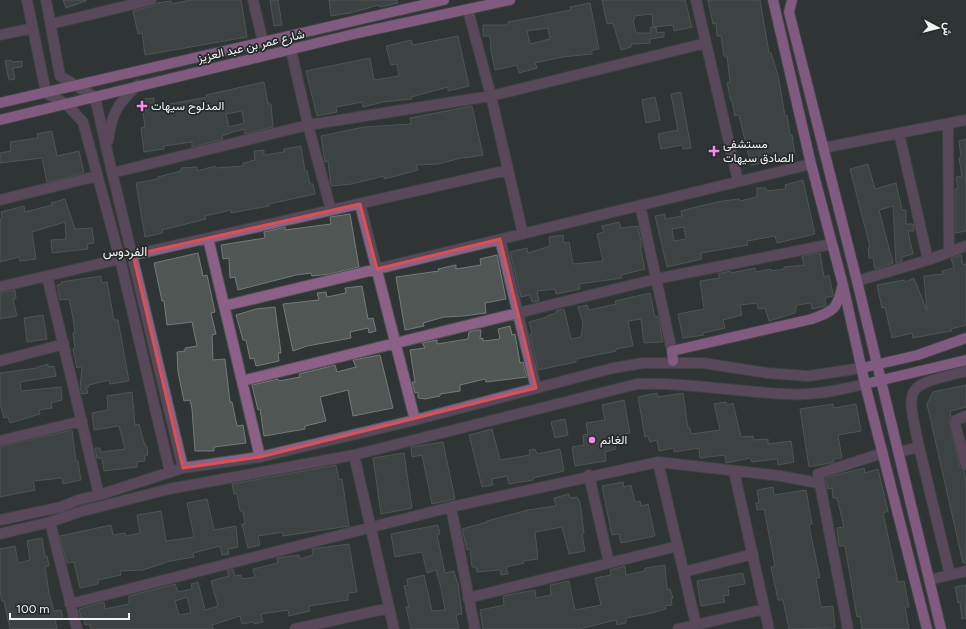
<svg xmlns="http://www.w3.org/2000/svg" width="966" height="629" font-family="Figtree,Vazirmatn,sans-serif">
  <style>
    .building { fill: #4f5654; stroke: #747b7a; fill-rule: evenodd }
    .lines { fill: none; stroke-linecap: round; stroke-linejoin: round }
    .minor-casing { stroke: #4e5453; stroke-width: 12 }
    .major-casing { stroke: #4e5453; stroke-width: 12 }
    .minor { stroke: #8d6187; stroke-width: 10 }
    .major { stroke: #e48bd9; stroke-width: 10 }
    .marked { fill: none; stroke: #db5151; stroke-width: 3; stroke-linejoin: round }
    .poi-dot { fill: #f888eb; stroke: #252b2a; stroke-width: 1.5 }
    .labels { text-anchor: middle; stroke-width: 3.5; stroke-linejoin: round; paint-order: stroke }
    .street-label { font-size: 12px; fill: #f1f5f4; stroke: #252b2a }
    .poi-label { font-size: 12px; fill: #f1f5f4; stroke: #252b2a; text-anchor: start }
    .neighbourhood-label { font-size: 13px; fill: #f1f5f4; stroke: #252b2a }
  </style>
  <rect width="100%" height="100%" fill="#2f3534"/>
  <path class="building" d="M63 0H86V1L66 8Z
    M190 0H241L247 37 145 55 142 33 138 34 133 11 153 6 157 3 171 1 172 4Z
    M270 0H278L282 25 274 26Z
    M329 0H397L398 3 380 7 379 5 350 13 331 16Z
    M602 0H685L692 27 674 31 673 25 653 27 652 14 634 16 635 19 633 20 636 33H651L650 28 656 27 657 33 664 32V37L650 39V43L631 44V47L621 50 613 23 607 24Z
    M708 0H760L769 53H771L778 75 785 116 787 115 790 135H792L795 155 769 159V162L751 165 739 115 735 116 732 101H731L727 83 730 82 727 56H724L721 36H717L716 23 713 24Z
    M590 3 599 49 592 50V54L562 57 535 63 537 68 519 73 517 65 495 70 491 50 490 36H483V25H508V22L571 10 570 7ZM548 28 550 39 530 44 527 31Z
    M458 36 469 86 448 91V87L411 97 412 99 383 102 363 107 362 102 336 107 337 112 317 116 306 71 370 58 374 80 399 76 397 64 391 65 386 46 411 40 413 45Z
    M11 60 12 62 22 61V67L13 68 15 79 9 80 5 61Z
    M264 82 268 104H271L273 127 245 134 244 129 230 133 222 136 223 139 192 147V142L164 146V149L144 152 141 128 145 127 143 112H146L144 99 154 98V107L207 97 206 95ZM242 111 244 123 229 127 226 114Z
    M681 92 691 148 683 149 682 145 661 149 658 134 678 130 671 94Z
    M655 97 660 120 646 123 642 100Z
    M472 106 483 155 465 158V157L438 164 416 165 418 170 392 177 384 179V176L352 184 331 186 328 161 325 162 321 136 364 127 411 124 410 118Z
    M52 131 57 156 79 151 84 173 47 182 42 158 0 163V153L11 151 10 142 38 138 37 134Z
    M966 139V231L955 233V189H958L956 177 962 176 959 158 961 157 959 141Z
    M301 146 305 171H307L310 184H313L315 194 269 204V206L231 213V210L205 216 206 219 162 230 163 233 145 237 136 183 158 179V177L181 171V168L197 167V171L215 166V168L243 166V163L255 160 254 151 264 150V155L284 152V149Z
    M868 164 875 189 896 183 902 210H906V224H913L914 228V231H908L913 254 902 257V261L896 263 893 206 879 210 893 263 875 269 873 258H869L868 248 870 247 850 169Z
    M803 180 815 234 777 243 775 236 747 241 748 245 701 253 702 259 667 267 655 216 665 214V219L682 216 681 211 700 206 723 201 739 199 740 201 757 197V188H766V191L786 189 785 185ZM684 227 686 239 674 241 672 229Z
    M65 199 75 229 92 228 94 243 87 244 88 249 52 253 51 240 66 239 65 222 32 232 36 259 20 261 19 257 0 262V219L2 218 1 212 24 206 25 212 52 205 51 203Z
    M350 214 359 267 330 274 312 276 311 273 296 275 238 290 235 277 230 278 229 258 223 259 221 245 265 238 264 232 285 227V230L331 224 330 217Z
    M619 222 621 228 638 226 642 247H640L645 269 621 275 622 278 579 284 580 289 556 294 555 289 537 291 539 301 532 302 530 295 521 297 510 252 527 248 528 253 550 246 549 237 563 235 564 243 569 242 573 264 603 261 597 234 604 232 602 226Z
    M198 253 203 276 207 275 215 312 211 313 216 334 212 335 213 360 225 359 230 402H232L237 426 243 425 246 443 214 447V451H195L192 409 190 400 184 401 178 372 177 352 185 351V348L197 346 192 322 167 325 164 301H162L154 263Z
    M820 253 824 277 829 275 833 294V296L825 298 826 306 812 309 811 303 797 305 795 313 769 321 765 308 758 309 757 303 740 305 742 315 723 320 725 328 703 333 704 335 683 338 678 314 704 309 700 281 720 278 718 274 730 271 731 273 755 268 756 272 771 269V271L784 269V267L804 265 802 256Z
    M497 255 506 299 485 303 486 313 463 316 444 317 423 323 424 326 405 330 396 277 439 271 438 269 456 265V269L481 265 480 259Z
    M961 255 963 265 966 264V325L951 329 952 331 934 334 913 338 912 333 892 338 885 307 882 308 877 285 904 280 905 282 914 278 927 311 924 276 943 274 942 271 954 268 951 258Z
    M101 276 102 283 107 282 114 320H118L129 381 110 384 109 380 89 385V387H86L88 393 82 394 80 388 82 366 77 368 73 349 75 348 73 333H75L73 318 69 299 60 300 57 285 62 284 61 282Z
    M362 286 368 319 373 318 376 331 369 333 368 328 350 332 351 338 307 346 293 351 283 304 319 300 317 293 326 292 327 297 346 293 345 288Z
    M15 290 16 299H13L17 316 0 319V293Z
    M650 293 655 317 658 316 663 342 644 343 641 319 628 321 633 346 616 349V351L576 359V362L538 370 530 334 532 333 529 322 547 317V316L556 313V311L564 309 571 339 581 337 583 323 578 307 587 305 589 310 616 304 615 301Z
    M275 307 281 353H278L279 361 256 366 254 358 250 359 246 340H243L236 315 256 309Z
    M43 315 47 339 27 342 24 318Z
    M510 326 512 335 515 334 520 363 523 362 527 377 486 382 485 379 460 385V391L440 394V396L425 399 418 398V392L415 393 412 382H415L410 350 425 348 422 343 437 340V344L468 339 469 332 475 330H481L480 339 483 338V341L500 339 498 329Z
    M380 355 393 408 353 416 348 390 320 397 326 421 305 426V429L264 436 260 409 258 410 252 385 278 379 279 381 300 377 299 374 335 365 337 372 356 367 353 360Z
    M48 364V367L54 366 56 376 20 382 21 391 61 387 62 400 51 403 52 408 39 410 40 414 10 423 8 417 4 418 0 403V373L37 368V367Z
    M966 385V407L950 411 951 416 949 423 960 467 964 471 966 482V563H963L927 404 933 392Z
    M132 392 135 425 139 424 145 446H147L148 455H145V461L137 462V467L104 471 102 458H97L95 448H100L101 452 125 449 119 426 94 430 92 413 108 410 107 396Z
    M657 393 658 397 683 393 688 428H690L691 434 720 430 714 404 726 402 727 405 733 403 741 437 753 436 754 440 768 439V444L791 441 794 462 778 465 777 459 752 462 750 458 726 463 725 455 700 458 699 448 674 452V448L659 451 657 440 650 442 648 436 645 437 638 397Z
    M624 400 630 433 614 436 616 449 605 452 606 461 575 466 572 447 584 445 583 435 588 434 586 423 605 420 602 405Z
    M833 404 834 408 856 404 861 431 838 435 842 458 834 459V462L830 463 809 467 800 409Z
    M565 419 568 435 555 438 551 422Z
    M492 429 500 460 530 455 529 450 535 449 537 454 560 449 564 471 533 478V480L509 484 507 476 492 479 493 485 482 487 469 435Z
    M72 430 76 461H78L81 480 63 484 62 478 33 481 35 490 0 497V447Z
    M443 442 455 499 432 504 422 455 412 457 411 447Z
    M404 453 412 508 381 514 373 458Z
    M336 465 339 480 342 479 349 526 283 536V532L258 536 260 545 248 548 242 524H245L243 511H240L237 494H234L232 484Z
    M864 468 865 473 878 469 888 511 883 513 898 582 904 581 909 607H905L909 629H862L860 616 857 617 845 546H839L837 528 844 527 837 498H833L832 488 828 489 825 478Z
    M623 482 624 487 631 485 635 502 640 501 641 506 648 504 655 536 621 543 619 534 612 535 602 486Z
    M773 487 774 495 806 490 812 524 809 525 820 578H816L821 607 833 606 835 628 789 629 783 600H778L771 567 775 566 764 509 757 510 756 503H759L757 490Z
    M569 494 570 498 577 497 580 502 584 533 582 534 585 551 569 554 562 527 535 532 538 559 523 561 524 563 506 567 508 574 501 575 500 570 477 572 476 567H472L470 549 467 550 462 529 487 522V521L528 510 556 506 554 498Z
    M207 499 214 530 236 526 238 547 228 549 229 554 222 555 220 546 193 553 194 557 170 561 143 570 120 571 121 575 98 580V584L80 588 74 562 67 563 60 536 111 525 113 535 125 533 126 536 140 533 137 515 161 511 166 541 194 537 187 503Z
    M438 525 440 534 437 535 445 573 454 571 458 584 462 614 456 615 459 629H411L406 607H409L404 586 408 585 407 579 424 575 432 611 445 610 441 588 436 570 427 573 422 552 395 557 391 534Z
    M42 538 45 557 47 556 49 566 45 567 49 593 54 611 61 610 63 619 55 620 57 629H10L4 601H2L0 592V549L15 546 18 563 30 560 27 541Z
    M349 544 357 592 348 593V600L309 606 310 611 289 616 288 610 261 614 263 622 254 624V622L242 624 240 616 212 625 213 629H90V624L85 625 84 618H81L79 609 104 602 105 609 129 604V596L175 584 178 592 192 589 191 584 198 582 205 610 218 606 211 581 229 576 227 571 233 569 235 576 241 575 242 579 255 577 253 569 278 563 277 558 299 555 300 559 313 555 312 549ZM187 597 191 613 179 615 175 601Z
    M665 565 667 590 670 589 673 598 671 599 672 605 665 606 666 609 648 614 626 618V623L617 625 616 620 579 629H483L480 610 504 605 503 596 535 590 536 598 551 595 550 585 569 581 575 610 601 605 595 578 611 575 610 570 625 566 626 575 645 571V568Z
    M743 573 745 584 728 587 729 595 723 596 725 602 701 606 697 581Z
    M966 585V618L962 619 960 602 958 603 955 587Z"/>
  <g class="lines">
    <g class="minor-casing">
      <path id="minor" d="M27 0 46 93 66 104 83 122 120 259 170 472
        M46 0 60 76 95 97 107 151 183 468
        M253 0 263 42
        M696 0 738 181
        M468 10 491 96 523 234
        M51 24 151 0
        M0 35 33 28
        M291 50 308 125 331 210
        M948 124 949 252
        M899 133 928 260
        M108 141C112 113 117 104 138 85
        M823 148 966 120
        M112 173 308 125 491 96 706 43
        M0 200 97 176
        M360 204 415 420
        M640 205 672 351
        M208 238 260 457
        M500 239 536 388
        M133 255 508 170
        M47 276 99 495
        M857 281 928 260 966 246
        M0 287 120 259
        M224 306 811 164
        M0 361 64 344
        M242 381 656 279 832 244
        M966 416 956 420 955 424 966 465
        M0 441 82 421
        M919 447C906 384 903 387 966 371
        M899 452 919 447 950 575
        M354 455 394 629
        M658 462 696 625
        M734 471 769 629
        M589 475 609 563
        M451 507 475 629
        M0 520 61 507 78 500 99 495 183 468 260 457 415 420 613 368 643 363H703L767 373 808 376 862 368
        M50 522 77 629
        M0 534 50 522 79 512 169 489 354 455 637 384C687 382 736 392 786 394 813 396 840 390 865 384
        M684 572 753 554
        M929 580 966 571
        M468 598 678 546
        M70 604 451 507 658 462 781 476 818 483
        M295 629 389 608
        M678 629 764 609
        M848 629 818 474 883 453"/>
    </g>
    <g class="major-casing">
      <path id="major" d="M773 0 811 164 843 285 865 384 927 629
        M792 0 789 12 857 281 941 629
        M0 103 444 0
        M0 120 358 33 510 0
        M673 361 672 351 812 319C833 311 837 310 842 287
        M862 368 918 355 966 338
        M865 384 966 360"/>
    </g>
    <use href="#minor" class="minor"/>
    <use href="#major" class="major"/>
  </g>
  <path d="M0 0H966V629H0ZM360 204 377 269 500 239 536 388 260 457 183 468 133 255Z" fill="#2f3534" fill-opacity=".55" fill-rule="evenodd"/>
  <path class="marked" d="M360 204 377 269 500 239 536 388 260 457 183 468 133 255Z"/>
  <g class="poi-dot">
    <path d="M140 100h4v4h4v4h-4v4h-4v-4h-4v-4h4z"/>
    <path d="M712 145h4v4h4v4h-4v4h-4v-4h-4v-4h4z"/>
    <circle cx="592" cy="440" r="4"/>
  </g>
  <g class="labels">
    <g class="street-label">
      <text transform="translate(251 46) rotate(-13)" y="4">شارع عمر بن عبد العزيز</text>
    </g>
    <g class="poi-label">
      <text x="151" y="110">المدلوح سيهات</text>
      <text x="723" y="148">مستشفى<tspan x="723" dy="14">الصادق سيهات</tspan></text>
      <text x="600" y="444">الغانم</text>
    </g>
    <g class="neighbourhood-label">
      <text x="125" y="256">الفردوس</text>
    </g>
  </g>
  <g transform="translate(938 28) rotate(97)" stroke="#252b2a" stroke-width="3" paint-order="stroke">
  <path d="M0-3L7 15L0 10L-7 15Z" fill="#f1f5f4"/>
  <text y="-6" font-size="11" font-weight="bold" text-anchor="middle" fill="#f1f5f4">ش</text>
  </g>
  <path d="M10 613v6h119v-6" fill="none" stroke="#f1f5f4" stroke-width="2"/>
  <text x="16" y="613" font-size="12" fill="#f1f5f4" stroke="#252b2a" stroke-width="3" paint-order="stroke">100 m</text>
</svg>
